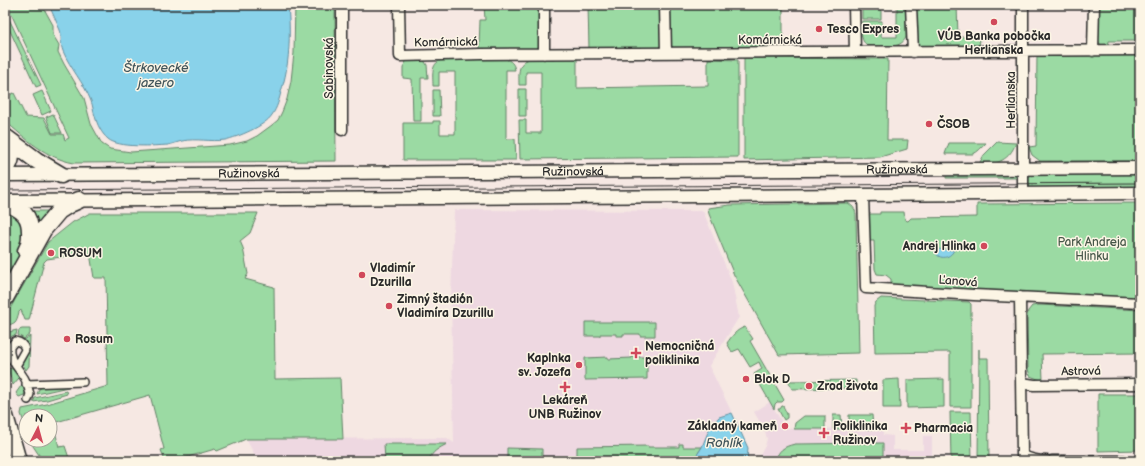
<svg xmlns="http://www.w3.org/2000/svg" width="1145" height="466" font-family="'Balsamiq Sans',sans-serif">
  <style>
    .built { fill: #eed8e1 }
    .green { fill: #9bdaa3; stroke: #638267 }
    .water { fill: #89d2ea; stroke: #638f9e }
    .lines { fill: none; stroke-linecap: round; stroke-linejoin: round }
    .pedestrian-casing { stroke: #2b2b2b; stroke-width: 10 }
    .minor-casing { stroke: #2b2b2b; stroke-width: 13 }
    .tertiary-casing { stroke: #2b2b2b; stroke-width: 15 }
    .primary-casing { stroke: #2b2b2b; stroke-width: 19 }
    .pedestrian { stroke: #fcf5e5; stroke-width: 7 }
    .minor { stroke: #fcf5e5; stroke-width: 10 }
    .tertiary { stroke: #fcf5e5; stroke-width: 12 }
    .primary { stroke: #fcf5e5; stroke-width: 16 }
    .tram { stroke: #2b2b2b; stroke-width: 1 }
    .poi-dot { fill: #d1495b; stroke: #fcf5e5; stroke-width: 1.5 }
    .labels { text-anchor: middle; stroke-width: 3; stroke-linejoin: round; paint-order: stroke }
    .poi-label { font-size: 12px; font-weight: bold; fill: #2b2b2b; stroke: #fcf5e5; text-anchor: start }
    .street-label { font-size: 12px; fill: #2b2b2b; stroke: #fcf5e5 }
    .park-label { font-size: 12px; fill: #475749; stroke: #fcf5e5 }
    .water-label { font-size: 13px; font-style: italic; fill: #42555b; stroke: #fcf5e5 }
  </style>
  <rect width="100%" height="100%" fill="#f6e8e3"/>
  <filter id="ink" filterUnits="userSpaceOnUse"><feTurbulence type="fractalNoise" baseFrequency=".025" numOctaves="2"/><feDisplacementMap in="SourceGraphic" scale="8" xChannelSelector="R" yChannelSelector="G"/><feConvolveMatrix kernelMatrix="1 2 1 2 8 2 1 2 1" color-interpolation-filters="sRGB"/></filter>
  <g filter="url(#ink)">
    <path class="built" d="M454 210 703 211 732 282 739 317 709 366 732 413 719 417 706 439 702 447 693 461H258L246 439 447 438 454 443 451 297Z
      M770 402 782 422 786 428 794 429 883 428V435L893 436V450H923V436H932V461H883V443L795 444 778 453 774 461H757L765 446 767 439 765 431 754 412Z"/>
    <path class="green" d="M7 5H42L53 25V35L59 45 58 52 64 64 84 98 91 124 102 144 110 149 131 152 230 145 247 141 257 136 272 125 278 120 282 112 287 99 291 81 294 53 295 5H335L336 161 74 163C46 158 26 139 5 121V100H6L11 94 14 93 26 117 44 118 52 134H63L65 140 69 138Z
      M484 5H541L542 53H483L479 48 480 20H485Z
      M588 5H663V49H589Z
      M667 5H783V49L668 50Z
      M862 5H881V19H862Z
      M897 5H906V37C901 50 882 46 870 46 859 43 862 31 862 21H882L881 37H897Z
      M916 5H957L958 37H980L979 48H916Z
      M1097 5H1140V41H1109L1108 47 1101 45 1097 39Z
      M8 17 41 85 36 87 5 20V18Z
      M1140 53V161H1040L1032 155 1029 147 1036 146 1037 54Z
      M577 58V88L708 86V59L738 60V157L520 159 519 120H526V133H541V72H526V85H519C519 74 517 62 530 59Z
      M744 58 888 59 887 140H908L907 149 880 157 744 160Z
      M423 59 427 65 428 78H421V121H413L412 79 403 78V67L407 60Z
      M445 59H504C511 60 514 64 515 70H506V139H515L516 160H403V123H433V121H440V134H455V72H439V86H433C433 74 430 62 445 59Z
      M519 89H526V116H519Z
      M433 90H439L440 116H433Z
      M42 91 51 111 42 115 33 95Z
      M53 114 62 133H52L46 117Z
      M997 142 1016 143C1009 160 999 164 981 164L980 162 984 155Z
      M949 143H986C982 147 978 152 973 154H945Z
      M1140 173V188L1029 189V174Z
      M946 174H1012L1015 175 1017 178H946Z
      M848 203C854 207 856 210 856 217L859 353 779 355 734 275 709 214 708 208 730 205Z
      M1140 203V298L891 285V279L886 275 877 274 875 269 874 241H870L868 214H880V212H904L905 220 908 221 911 218 977 217V204Z
      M5 211H55L5 291Z
      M90 213H258L250 233 240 241 243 248 248 274 245 279 274 287 275 379 340 378 343 439H246L217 451 215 449 174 461H165L161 450 164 449 150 395 53 423 59 447 65 446 70 461H43L29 440H50V416H26V428L21 414 22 409 47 404 108 386 106 278H94L90 253 47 259 44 262 29 320H25L21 310 19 312C16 323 16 323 5 326V318L7 314 48 242 73 222Z
      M881 298 969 302 971 304V407H950V352L875 353 874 306 876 302Z
      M1039 305 1140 310V353L1042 354 1043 380 1038 379 1030 376 1028 369 1027 316 1028 311 1032 306Z
      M585 322H655V336H640V334H623V336H616V334H600V336H585Z
      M745 327 753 339 750 341 784 400 782 402H777L775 404 774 409 754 374 762 369 759 362 750 367 739 349 732 352 727 343C732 336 736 330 745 327Z
      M22 329H30V334L24 339 18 335 19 330Z
      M17 330 16 335 12 336 5 342V333Z
      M30 336 29 366 26 370 22 363 27 349 24 340Z
      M979 349V358H988L989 461H978Z
      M608 357V359L632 358V357H647V379L585 380V358Z
      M8 368 13 369 19 377V378L13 385Z
      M899 379 900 408H883V380Z
      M944 379V407L907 408V380Z
      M856 380V388H847L792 389 788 381Z
      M23 383 26 392 24 395 19 397 16 393Z
      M44 386H67L68 387 37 394 39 389Z
      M66 391 67 394 47 400 33 402 35 398Z
      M1098 394H1140V450L1098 451Z
      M782 406H783L787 414V418L784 420 778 409H780Z
      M950 412H971L972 461H951Z
      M833 415H841L842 429H833Z
      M849 415H872L873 429H849Z
      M804 416H825V429H794L795 423Z
      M883 443V461H774C780 450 782 447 795 444Z
      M384 444H447C439 448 431 452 429 461H385Z
      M679 444H683V447H702L693 461H577V447L648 446V447H679Z
      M507 448 542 449V461H507Z"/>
    <path class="water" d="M49 5H288C290 26 290 51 286 72 285 78 283 85 281 92 279 100 277 108 272 115 265 126 238 137 225 140 211 142 196 138 182 141 178 142 173 144 168 145 154 146 118 148 108 139 101 133 97 124 95 116 93 111 93 106 91 101 84 83 70 68 63 51 60 44 62 36 60 30 56 22 53 13 49 5Z
      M934 249 954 250C950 259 937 261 934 249Z
      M732 413 748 448 747 461H693L702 447 710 427 719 417Z"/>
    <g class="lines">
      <g class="pedestrian-casing">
        <path id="pedestrian" d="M16 366 25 350C24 344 21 342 15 341L10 347C8 359 17 366 23 376 27 381 28 388 30 394L28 400
          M26 384 83 382"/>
      </g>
      <g class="minor-casing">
        <path id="minor" d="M342 5V130
          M399 5 400 56 482 54 1140 50
          M544 5V54
          M665 5 666 53
          M854 5 855 52
          M911 5 913 52
          M1023 5V194
          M1093 51 1094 5
          M863 195 866 288 974 295 1140 303
          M1020 297 1022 455C1030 460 1037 461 1047 461
          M1022 383 1034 385 1140 384
          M1052 461H1124"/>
      </g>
      <g class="tertiary-casing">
        <g id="tertiary">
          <path id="s1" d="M5 175 1140 168"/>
          <path d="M5 201 1140 193"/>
        </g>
      </g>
      <g class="primary-casing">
        <path id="primary" d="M5 137 36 160 61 175
          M5 143C14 150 12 162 5 170
          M5 202C22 210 31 214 30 235 30 241 29 246 26 251
          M5 298 43 230 59 211 70 204 79 200
          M5 416 18 461"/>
      </g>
      <use href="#pedestrian" class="pedestrian"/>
      <use href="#minor" class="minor"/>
      <use href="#tertiary" class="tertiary"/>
      <use href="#primary" class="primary"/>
      <path class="tram" d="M5 190 1140 183"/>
    </g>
  </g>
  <g class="poi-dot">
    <circle cx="994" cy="22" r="4"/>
    <circle cx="819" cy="29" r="4"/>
    <circle cx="929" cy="124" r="4"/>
    <circle cx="984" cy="246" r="4"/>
    <circle cx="51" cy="253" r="4"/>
    <circle cx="362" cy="275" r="4"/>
    <circle cx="389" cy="306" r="4"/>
    <circle cx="67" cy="339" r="4"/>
    <path d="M634 347h4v4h4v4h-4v4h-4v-4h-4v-4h4z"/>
    <circle cx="579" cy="365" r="4"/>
    <circle cx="746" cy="379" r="4"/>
    <circle cx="809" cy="386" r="4"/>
    <path d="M563 381h4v4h4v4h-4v4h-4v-4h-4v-4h4z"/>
    <circle cx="785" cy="426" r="4"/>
    <path d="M904 422h4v4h4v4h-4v4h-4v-4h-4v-4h4z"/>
    <path d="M822 427h4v4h4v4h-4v4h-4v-4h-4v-4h4z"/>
  </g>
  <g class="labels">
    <g class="poi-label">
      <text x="827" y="33">Tesco Expres</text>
      <text x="994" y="40" text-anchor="middle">VÚB Banka pobočka<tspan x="994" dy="14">Herlianska</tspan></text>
      <text x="937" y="128">ČSOB</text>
      <text x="976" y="250" text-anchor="end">Andrej Hlinka</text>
      <text x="59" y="257">ROSUM</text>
      <text x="370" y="272">Vladimír<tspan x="370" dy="14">Dzurilla</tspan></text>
      <text x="397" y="303">Zimný štadión<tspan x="397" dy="14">Vladimíra Dzurillu</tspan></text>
      <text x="75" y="343">Rosum</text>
      <text x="645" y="350">Nemocničná<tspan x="645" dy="14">poliklinika</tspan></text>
      <text x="571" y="362" text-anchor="end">Kaplnka<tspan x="571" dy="14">sv. Jozefa</tspan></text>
      <text x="754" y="383">Blok D</text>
      <text x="817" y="390">Zrod života</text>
      <text x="565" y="404" text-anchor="middle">Lekáreň<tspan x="565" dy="14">UNB Ružinov</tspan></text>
      <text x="777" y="430" text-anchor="end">Základný kameň</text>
      <text x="833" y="430">Poliklinika<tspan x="833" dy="14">Ružinov</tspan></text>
      <text x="914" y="432">Pharmacia</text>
    </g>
    <g class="street-label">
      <text x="770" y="44">Komárnická</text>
      <text transform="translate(446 42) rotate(-1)" y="4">Komárnická</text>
      <text transform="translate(329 68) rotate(-90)" y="4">Sabinovská</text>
      <text transform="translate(1011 100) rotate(-90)" y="4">Herlianska</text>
      <text dy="4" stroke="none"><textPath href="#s1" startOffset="892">Ružinovská</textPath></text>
      <text dy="4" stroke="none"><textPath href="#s1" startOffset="568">Ružinovská</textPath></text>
      <text dy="4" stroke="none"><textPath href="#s1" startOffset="244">Ružinovská</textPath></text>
      <text transform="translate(958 281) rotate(4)" y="4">Ľanová</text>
      <text transform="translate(1081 371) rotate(-1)" y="4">Astrová</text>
    </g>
    <g class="park-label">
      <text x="1092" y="246">Park Andreja<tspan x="1092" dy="14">Hlinku</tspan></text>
    </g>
    <g class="water-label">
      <text x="156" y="72">Štrkovecké<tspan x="156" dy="15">jazero</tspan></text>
      <text x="724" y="447">Rohlík</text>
    </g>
  </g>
  <rect width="1145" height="466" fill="none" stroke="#fcf5e5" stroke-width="20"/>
  <rect x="10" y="10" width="1125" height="446" fill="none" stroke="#2b2b2b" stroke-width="1.5" filter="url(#ink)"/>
  <g transform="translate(38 428) rotate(6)"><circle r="19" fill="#fcf5e5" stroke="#a8a49b"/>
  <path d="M0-3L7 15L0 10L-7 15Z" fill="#d1495b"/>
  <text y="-6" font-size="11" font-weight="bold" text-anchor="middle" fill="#2b2b2b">N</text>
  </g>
</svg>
